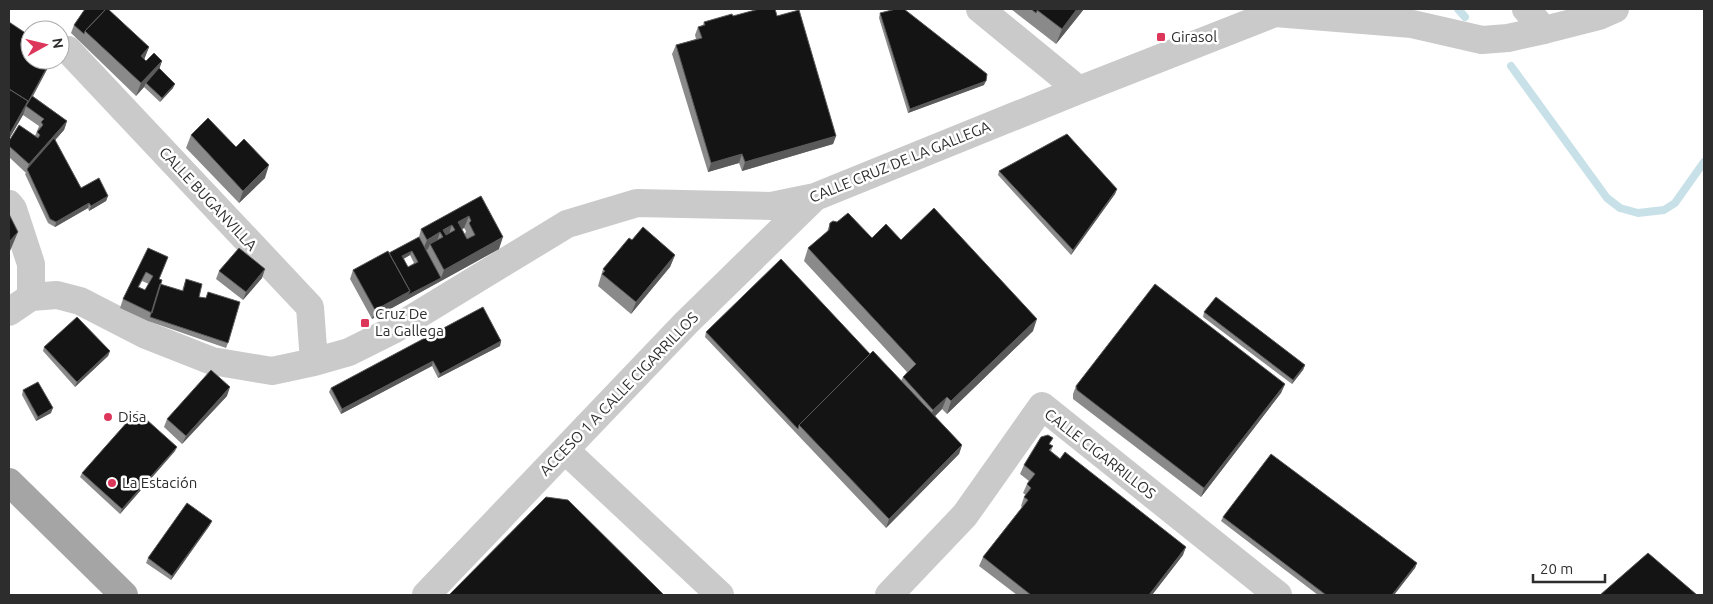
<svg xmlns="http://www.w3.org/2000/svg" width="1713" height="604" font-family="Ubuntu,sans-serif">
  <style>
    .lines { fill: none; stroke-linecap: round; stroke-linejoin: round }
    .stream { stroke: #c8e1e9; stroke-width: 8 }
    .minor { stroke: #cacaca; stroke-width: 28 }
    .major { stroke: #a5a5a5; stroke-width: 28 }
    .wall { fill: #8a8a8a; fill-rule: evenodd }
    .shaded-wall { fill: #5a5a5a }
    .building { fill: #141414; stroke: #5a5a5a; fill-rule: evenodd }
    .poi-dot { fill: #dd365b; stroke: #fff; stroke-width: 2 }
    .labels { text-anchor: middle; stroke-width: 5; stroke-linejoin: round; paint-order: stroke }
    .poi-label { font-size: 15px; fill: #2d2d2d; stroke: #fff; text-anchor: start }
    .street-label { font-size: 15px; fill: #2d2d2d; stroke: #fff }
  </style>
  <rect width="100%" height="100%" fill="#fff"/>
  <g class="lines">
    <path class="stream" d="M1458 9 1465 17
      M1511 66 1607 198 1620 208 1638 213 1664 210 1675 203 1704 162"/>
    <path class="minor" d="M980 9 1079 90
      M1526 9 1544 30
      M68 50 310 307 314 362
      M9 204 13 209 31 264V297
      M9 312 31 297 57 295 80 301 146 335 212 361 272 371 314 362 349 352 393 330 567 224 637 203 771 206 815 197 1079 90 1275 13 1412 24 1482 40 1508 38 1544 30 1599 16 1615 9
      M565 450 720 595
      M426 595 686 323 815 197
      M889 595 965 515 1042 406 1278 595"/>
    <path class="major" d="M9 482 124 595"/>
  </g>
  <path class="wall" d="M1011 9H1084L1056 44Z
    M880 13 984 85 908 113 879 18Z
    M733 16H777L836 136 833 144 742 171 739 163 708 172 672 54 676 45 696 39 695 35 698 27 703 25 704 22Z
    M9 22 52 60 33 96 67 121 64 130 55 140 81 188 108 196 106 201 89 211 88 208 55 227 48 223 25 174 26 173 9 157V141L35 136 39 126 23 115 9 139Z
    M74 25 149 47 144 59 146 61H162L159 68 173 88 160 102 144 87 136 96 71 33Z
    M191 135 236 147 265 178 239 203 186 148Z
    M999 171 1117 189 1115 194 1071 255 998 175Z
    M481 196 499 249 372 319 350 279 353 270 389 253 419 237 421 229ZM464 228 466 231 465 234 462 229ZM410 255 414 263 408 267 403 259Z
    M830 223 872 238 901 240 1033 331 947 414 942 409 935 416 962 445 959 454 886 528 705 337 706 332 870 354 901 381 903 377 907 372 804 261 808 248 827 232Z
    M632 240 675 255 670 267 631 314 598 286 603 269Z
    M148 248 168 257 159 279 160 284 182 291 186 279 199 297 228 343 226 348 148 321 120 308 123 299ZM142 281 149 284 145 290 139 287Z
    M219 271 262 278 243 300 216 279Z
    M1204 312 1305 365 1303 370 1292 384 1203 317Z
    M501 341 500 346 438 378 432 366 341 414 329 392 331 388Z
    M44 347 110 351 108 356 75 387 43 351Z
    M1285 384 1281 393 1201 497 1073 399V394L1076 386Z
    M23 390 51 413 36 421 22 395Z
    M227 396 182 444 164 427 167 419Z
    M1051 445 1053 446 1051 451 1183 555 1152 595H1017L979 566 983 557 1022 507 1021 506 1024 497 1026 495 1023 493 1027 484 1029 481 1020 474 1024 465Z
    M175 451 120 514 80 477 82 473Z
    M1223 517 1417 563 1415 568 1394 595H1318L1221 521Z
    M210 525 171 580 146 563 148 558Z"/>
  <path class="shaded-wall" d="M1077 9H1084L1056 44 1062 29Z
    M149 47 144 60 141 56Z
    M51 60H52L27 107V106Z
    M162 61 158 73 146 83 144 87 136 96 141 83Z
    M986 81 984 85 908 113 910 109Z
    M175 84 173 88 160 102 162 98Z
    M28 101 23 115 9 139V135Z
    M67 121 64 130 28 171 27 170 29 164Z
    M836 136 833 144 742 171 745 162Z
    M742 154 739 163 708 172 711 163Z
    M269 165 265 178 239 203 243 191Z
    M1117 189 1115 194 1071 255 1073 250Z
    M108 196 106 201 89 211 91 206Z
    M89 203 88 208 55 227 56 222Z
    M469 216 464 228 454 234 458 222Z
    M452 225 448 237H443V230Z
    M18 232 10 251 9 253V242Z
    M440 232 436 244H430L428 249 422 252 427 240Z
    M503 237 499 249 372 319 375 310 410 291 441 278 444 270Z
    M412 251 410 255 400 261 402 256Z
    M675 255 670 267 631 314 636 302Z
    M265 269 262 278 243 300 246 292Z
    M1037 319 1033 331 947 414 951 401Z
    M501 341 500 346 438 378 440 374Z
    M110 351 108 356 75 387 77 382Z
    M433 361 432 366 341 414 342 409Z
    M1305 365 1303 370 1292 384 1293 380Z
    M1285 384 1281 393 1201 497 1204 488Z
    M230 387 227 396 182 444 186 436Z
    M947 397 942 409 929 422 933 410Z
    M53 408 51 413 36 421 38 417Z
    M962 445 959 454 886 528 889 519Z
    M177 447 175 451 120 514 122 509Z
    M212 521 210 525 171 580 172 576Z
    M1186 547 1183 555 1152 595H1149Z
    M1417 563 1415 568 1394 595H1392Z"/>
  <path class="building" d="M85 9H103L105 10 85 31 84 34 74 25Z
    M106 9H108L149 47 141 56 146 61 154 53 162 61 141 83 85 31Z
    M759 9H775L777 16 799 10 836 136 745 162 742 154 711 163 676 45 702 38 698 27 705 25 704 22 732 14 733 16Z
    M896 9H904L987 74 986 81 910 109 880 13Z
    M1031 9H1038L1036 13Z
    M1038 9H1077L1062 29 1037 10Z
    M9 22 30 36V60H51L27 104 28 101 9 89Z
    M159 68 175 84 162 98 146 83Z
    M9 89 28 101 9 135Z
    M32 96 67 121 29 164 9 146V141L19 125 38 138 40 135 37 132 43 125 41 122 44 119 26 106Z
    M208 118 236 147 244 139 269 165 243 191 191 135Z
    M1067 134 1117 189 1073 250 999 171Z
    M54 138 81 188 99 178 108 196 91 206 89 203 56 222 50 219 27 169Z
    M481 196 503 237 444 270 430 244 443 237 440 232 427 240 421 229ZM469 216 471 221 469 223 475 235 467 239 458 222ZM452 225 455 230 446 235 443 230Z
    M934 208 1037 319 951 401 947 397 933 410 903 377 916 364 808 248 829 230 830 223 833 221 837 222 848 213 872 238 886 224 901 240Z
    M9 214 18 232 9 242Z
    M643 227 675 255 636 302 602 274 605 271 603 269 629 238 632 240Z
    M419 237 441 278 408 295 410 291 389 253ZM412 251 418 262 408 267 402 256Z
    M148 248 168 257 159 279 162 280 152 313 123 299ZM146 272 153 276 145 290 138 287Z
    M239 248 265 269 246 292 219 271Z
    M388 251 410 291 375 310 353 270Z
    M781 259 870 354 799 425 798 429 706 332Z
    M186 279 202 284 199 297 206 298 208 292 240 302 228 343 150 317 160 284 183 291Z
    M1155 284 1285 384 1204 488 1077 390 1076 386Z
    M1216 297 1305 365 1293 380 1204 312Z
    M483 307 501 341 440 374 433 361 342 409 331 388Z
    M77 317 110 351 77 382 44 347Z
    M873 351 962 445 889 519 799 425Z
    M211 370 230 387 186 436 167 419Z
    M38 382 53 408 38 417 23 390Z
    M137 411 177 447 122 509 82 473Z
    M1048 435 1053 438 1049 444 1053 446 1049 450 1060 459 1065 452 1186 547 1149 595H1031L983 557 1028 500 1024 497 1031 488 1027 484 1035 474 1024 465 1041 437Z
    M1271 454 1417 563 1392 595H1326L1223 517Z
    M546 497 568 500 664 595H449Z
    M187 503 212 521 172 576 148 558Z
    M1648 553 1697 595H1600Z"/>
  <g class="poi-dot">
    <rect x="1156" y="32" width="10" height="10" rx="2.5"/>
    <rect x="360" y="318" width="10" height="10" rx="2.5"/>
    <circle cx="108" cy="417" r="5"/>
    <circle cx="112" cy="483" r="5"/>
  </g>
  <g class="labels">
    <g class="poi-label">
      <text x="1171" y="42">Girasol</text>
      <text x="375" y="319">Cruz De<tspan x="375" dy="17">La Gallega</tspan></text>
      <text x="118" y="422">Disa</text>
      <text x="122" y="488">La Estación</text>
    </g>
    <g class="street-label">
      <text transform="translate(900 162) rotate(-22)" y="5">CALLE CRUZ DE LA GALLEGA</text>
      <text transform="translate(208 199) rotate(47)" y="5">CALLE BUGANVILLA</text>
      <text transform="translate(619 394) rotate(-46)" y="5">ACCESO 1 A CALLE CIGARRILLOS</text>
      <text transform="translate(1100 454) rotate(38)" y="5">CALLE CIGARRILLOS</text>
    </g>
  </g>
  <rect width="1713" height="604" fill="none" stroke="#2d2d2d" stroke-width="20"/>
  <g transform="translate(45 45) rotate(82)"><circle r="24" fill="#ffffff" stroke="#ababab"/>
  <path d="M0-4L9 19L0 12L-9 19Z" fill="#dd365b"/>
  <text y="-8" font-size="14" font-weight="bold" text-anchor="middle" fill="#2d2d2d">N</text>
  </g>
  <path d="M1533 574v8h72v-8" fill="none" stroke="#2d2d2d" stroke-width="2.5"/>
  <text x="1540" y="574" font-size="15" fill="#2d2d2d" stroke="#ffffff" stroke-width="4" paint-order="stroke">20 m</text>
</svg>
